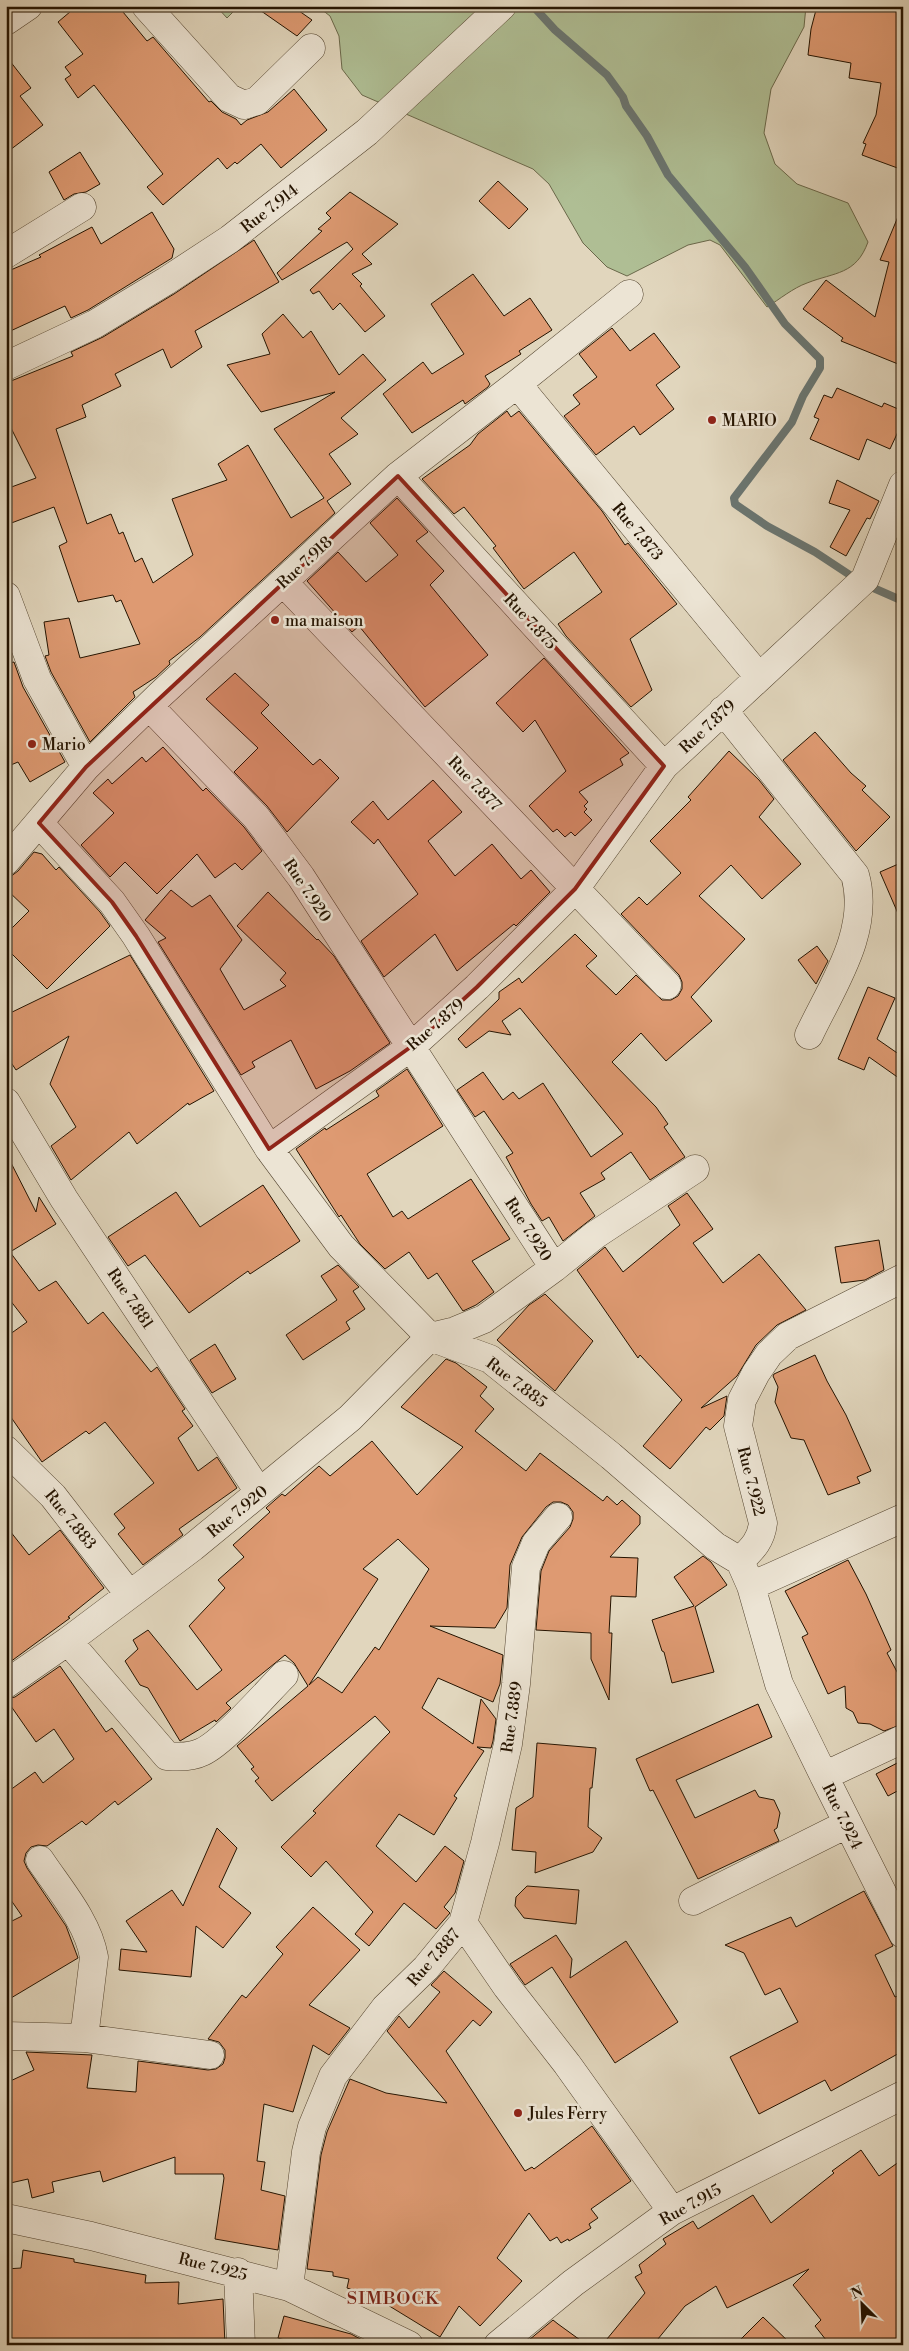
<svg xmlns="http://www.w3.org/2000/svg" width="909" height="2351" font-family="'Libre Bodoni',serif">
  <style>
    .green { fill: #afbe94; stroke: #6a684a }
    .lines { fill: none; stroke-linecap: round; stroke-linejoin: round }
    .stream { stroke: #6a7570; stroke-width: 8 }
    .building { fill: #de9a72; stroke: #241300; fill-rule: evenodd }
    .minor-casing { stroke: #53442f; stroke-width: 29 }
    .minor { stroke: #ece4d4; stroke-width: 28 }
    .marked { fill: #8f2418; fill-opacity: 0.2; stroke: #8f2418; stroke-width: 4; stroke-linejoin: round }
    .poi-dot { fill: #8f2418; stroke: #ece4d4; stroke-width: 2 }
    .labels { text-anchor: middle; stroke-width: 5; stroke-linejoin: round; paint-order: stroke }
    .street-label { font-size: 16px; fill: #241300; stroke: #ece4d4 }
    .poi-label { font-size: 16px; fill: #241300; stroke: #ece4d4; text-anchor: start }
    .neighbourhood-label { font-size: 18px; letter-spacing: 1px; fill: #7a1f14; stroke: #ece4d4 }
  </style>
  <rect width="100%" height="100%" fill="#e1d6bd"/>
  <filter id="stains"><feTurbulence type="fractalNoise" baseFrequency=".004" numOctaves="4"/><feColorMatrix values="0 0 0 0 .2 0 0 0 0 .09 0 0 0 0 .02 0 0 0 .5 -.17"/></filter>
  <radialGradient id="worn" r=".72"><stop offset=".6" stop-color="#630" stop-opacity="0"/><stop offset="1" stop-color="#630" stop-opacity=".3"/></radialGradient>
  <path class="green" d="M216 6H239L227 18Z
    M317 6H806L804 27 771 89 764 133 775 164 797 184 848 203 868 242C856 275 835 272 807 283 793 288 780 299 767 307L720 245 710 240 688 245 627 276 607 267 583 243 549 184 533 169 362 95 342 69 339 36 330 16Z"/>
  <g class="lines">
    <path class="stream" d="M533 6 555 30 607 75 623 97 626 106 647 136 668 175 745 267 785 324 820 359V368L803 396 792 422 734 498 735 504 767 526 815 552 862 583 903 601"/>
  </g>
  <path class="building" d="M77 6H118L147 41 153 37 209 102 211 101 222 112 236 119 241 125 247 120 268 112 294 89 327 130 281 168 261 144 237 164 235 162 227 169 218 158 163 205 147 187 163 174 94 85 78 98 65 79 71 75 65 67 83 54 58 22Z
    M254 6H292L312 20 297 36Z
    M817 6H903V170L862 155 866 144 863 143 876 115 881 83 849 78 851 63 808 55 811 29Z
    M6 56 31 88 20 96 43 125 6 153Z
    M80 152 100 184 86 192 74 194 64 200 49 172Z
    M498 181 528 209 509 229 479 201Z
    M350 192 398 224 362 254 372 264 352 274 362 284 360 286 385 316 365 332 340 303 333 310 319 291 313 294 310 290 353 249 347 242 282 280 277 273 322 231 318 229 331 218 326 213Z
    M902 207H903V366L841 341 843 338 803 309 826 280 875 317 889 262 880 260Z
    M152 212 174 249 172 258 88 310 71 318 65 306 6 333V272L41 257 39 255 92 227 101 244Z
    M254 240 279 282 195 331 202 347 171 368 163 349 115 374 121 386 82 405 86 417 56 429 87 524 111 514 119 534 123 532 135 562 142 558 153 583 193 555 172 499 227 480 218 464 248 445 291 518 324 498 274 429 335 392 261 412 227 365 270 354 262 334 283 314 303 338 311 331 339 375 363 354 386 380 341 418 358 434 329 454 351 484 327 501 335 513 200 637 169 661 170 664 156 677 133 692 135 697 90 742 51 672 45 656 49 655 44 622 69 618 80 658 140 644 121 600 116 602 113 595 78 602 59 546 67 542 54 507 6 525V489L36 478 6 418V383L73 356 71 352 103 337 174 294Z
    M473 274 504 316 530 298 552 330 519 351 521 354 485 376 490 384 488 387 465 404 463 400 412 433 383 394 423 362 432 374 464 354 431 304Z
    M612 328 630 351 654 333 680 367 656 385 674 409 640 435 634 426 596 455 564 416 580 404 573 395 597 377 579 354Z
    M837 388 882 407 884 403 903 411V421L890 449 867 439 859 460 810 439 819 419 814 417 824 395 832 398Z
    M507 411 511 417 519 411 602 511 625 545 628 543 677 604 630 639 652 690 631 707 566 636 558 624 602 592 574 552 524 589 493 548 496 546 464 507 454 514 422 479 470 445 478 434Z
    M837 480 879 501 870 519 867 518 846 556 830 547 850 510 829 503Z
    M397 498 428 532 416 541 444 571 430 585 488 655 425 707 359 626 352 632 307 581 338 552 366 582 398 555 370 523Z
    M544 658 629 753 620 759 623 765 579 792 588 802 584 806 587 809 584 812 592 820 575 836 571 832 565 837 557 829 553 832 529 806 566 771 535 720 523 732 496 703Z
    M14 662 23 687 65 762 30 782 18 762 6 767V664Z
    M235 673 269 705 261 713 313 765 320 759 339 778 287 832 267 806 234 772 258 748 206 699Z
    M815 732 851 773 866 786 862 790 890 817 856 851 783 760Z
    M163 747 203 791 206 788 244 827 262 851 242 870 235 863 215 878 197 854 157 894 125 862 110 877 81 845 114 813 93 793 108 779 112 784 142 757 146 762Z
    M729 751 759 780 774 799 759 817 801 864 762 899 731 865 699 896 745 939 691 997 712 1021 666 1061 641 1033 612 1062 656 1107 668 1124 664 1127 685 1157 650 1180 631 1152 601 1173 605 1179 580 1193 595 1216 563 1241 549 1217 542 1221 531 1204 506 1157 513 1153 484 1111 475 1117 457 1090 483 1072 503 1100 513 1092 519 1099 543 1083 591 1157 623 1134 520 1008 502 1021 511 1035 489 1031 466 1048 458 1039 499 999V992L519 978 522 983 575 934 597 956 586 966 616 995 636 975 662 1000H671L678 996 682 989V982L679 975 621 914 639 897 647 905 681 873 650 841 691 800 688 797Z
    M433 780 462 812 428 841 455 876 492 844 521 879 531 870 550 892 516 926 514 924 457 971 435 934 384 977 361 941 418 894 378 839 374 844 351 822 373 801 388 820Z
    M34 852 42 854 56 870 59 867 100 912 110 926 47 989 6 948V934L29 911 6 889V880L18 871Z
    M903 862V925L880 872Z
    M171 890 192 907 210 895 242 940 220 969 244 1010 286 986 280 980 286 973 237 926 268 892 317 940 318 939 334 956 390 1043 350 1071 316 1089 291 1040 252 1062 255 1067 241 1075 158 942 166 938 145 920Z
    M817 946 828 961 816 984 798 960Z
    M130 955 214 1091 189 1105 188 1103 137 1144 129 1132 71 1180 51 1146 76 1127 50 1084 69 1036 16 1070 6 1055V1015Z
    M868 987 895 998 877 1039 903 1057V1081L869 1057 864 1070 838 1059Z
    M407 1069 443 1126 367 1174 393 1217 402 1211 408 1219 471 1179 510 1239 472 1261 494 1292 476 1305 463 1311 437 1273 428 1279 409 1252 385 1269 360 1244 341 1215 339 1217 296 1149 325 1128 326 1130 379 1096 376 1091Z
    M6 1153 36 1212 39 1197 56 1224 10 1252 39 1291 56 1281 88 1324 103 1312 151 1372 157 1367 185 1409 182 1411 193 1426 178 1438 198 1471 217 1457 237 1488 179 1529 183 1535 143 1565 118 1534 125 1528 114 1514 154 1483 105 1422 89 1434 86 1431 42 1462 6 1410V1337L27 1322 6 1295Z
    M263 1185 300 1241 250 1274 248 1271 189 1313 145 1255 128 1266 108 1237 176 1192 200 1227Z
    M687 1193 713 1229 693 1243 723 1283 759 1254 806 1310 777 1325 756 1345 737 1376 701 1408 727 1396 724 1416 710 1430 706 1427 670 1469 643 1446 682 1400 640 1355 638 1358 577 1270 605 1247 623 1272 680 1225 668 1206Z
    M879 1240 884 1270 865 1280 841 1283 835 1247Z
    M338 1265 359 1287 353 1291 365 1309 346 1322 350 1329 303 1360 286 1335 337 1300 321 1276Z
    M545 1294 593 1341 555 1391 497 1340 529 1305Z
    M215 1344 236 1379 212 1393 190 1360Z
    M815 1355 827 1381 846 1415 871 1471 857 1477 860 1483 828 1495 804 1440 791 1438 775 1402 778 1387 773 1376 774 1374Z
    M446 1359 456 1363 487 1387 480 1396 494 1409 475 1431 526 1471 540 1453 603 1501 607 1496 617 1505 622 1500 640 1516V1524L610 1557 638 1558 636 1597 611 1596 609 1633H612L609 1700 591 1659V1633L536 1630 541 1571 549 1551 570 1527 573 1519V1512L568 1505 561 1502H553L546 1507 522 1537 510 1565 507 1608 495 1628 430 1626 503 1655 500 1684 493 1702 438 1678 422 1708 473 1744 481 1699 496 1719 493 1741 491 1748 477 1747 484 1751 454 1796 457 1798 434 1835 399 1814 376 1846 416 1882 445 1846 464 1861 455 1893 444 1907 450 1913 436 1929 404 1903 369 1946 355 1934 373 1912 326 1861 311 1877 281 1847 316 1813 313 1811 390 1732 375 1716 272 1801 255 1781 259 1778 251 1769 254 1767 237 1746 308 1686 294 1663 285 1655 226 1703 231 1708 216 1722 215 1720 180 1741 148 1688 140 1685 125 1661 138 1649 133 1640 148 1630 197 1690 222 1670 189 1626 225 1588 218 1580 244 1557 233 1545 270 1512 266 1508 275 1500 282 1494 285 1496 319 1466 330 1476 372 1441 417 1495 463 1447 401 1407ZM398 1539 429 1569 379 1650 375 1647 342 1693 318 1677 309 1685 378 1579 363 1569Z
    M6 1526 29 1555 60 1530 104 1588 68 1617 70 1618 6 1665Z
    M703 1556 711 1562 727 1585 695 1607 714 1672 672 1683 664 1652 662 1651 652 1620 694 1606 674 1577Z
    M848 1560 866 1594 891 1650 887 1653 903 1683V1724L884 1731 870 1724 858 1723 853 1712 846 1708 845 1686 828 1694 802 1637 808 1634 785 1591Z
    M60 1666 106 1732 112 1728 152 1779 118 1805 115 1801 86 1825 82 1821 47 1846 38 1845 31 1847 26 1853 24 1861 27 1868 66 1926 78 1958 6 2001V1924L22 1916 6 1893V1793L35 1772 43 1783 74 1759 54 1729 36 1742 6 1699 15 1697Z
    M758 1704 772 1737 676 1780 695 1818 755 1790 759 1797 774 1800 780 1813 777 1828 774 1830 779 1841 698 1879 653 1790 650 1791 636 1759Z
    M537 1743 596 1748 592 1788H590L588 1827 602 1838 593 1852 535 1873 536 1852 512 1850 516 1808 533 1797Z
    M903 1760V1788L888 1796 876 1774Z
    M217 1828 237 1848 219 1887 251 1913 223 1948 196 1926 191 1977 119 1970 121 1949 147 1952 126 1921 172 1890 183 1906Z
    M527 1886 579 1890 576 1924 524 1918 515 1906 516 1897Z
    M864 1891 893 1946 875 1955 895 1997 903 1994V2051L831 2091 825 2080 759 2114 730 2057 798 2022 780 1988 765 1995 744 1953 725 1945 791 1917 796 1927Z
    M313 1907 360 1950 309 2005 350 2028 329 2055 313 2045 293 2112 264 2104 257 2161 265 2162 261 2190 285 2196 278 2250 215 2239 224 2178 223 2174H175V2157L103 2182 100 2171 52 2182 54 2192 32 2198 28 2179 6 2184V2083L34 2070 26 2052 92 2055 87 2088 136 2092 138 2061 208 2070 216 2069 223 2064 225 2058V2050L219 2042 208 2039 242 1995 246 1998 283 1954 276 1947Z
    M556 1935 572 1959 570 1978 626 1941 678 2022 615 2063 552 1967 525 1985 510 1964Z
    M444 1971 492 2012 480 2026 473 2020 446 2051 525 2171 532 2167 534 2169 592 2126 631 2181 591 2209 598 2218 589 2224 591 2228 569 2241 568 2239 561 2243 557 2237 550 2241 529 2213 497 2258 522 2281 480 2326 459 2306 440 2337 373 2296 347 2288 349 2279 333 2276V2272L307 2269 321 2155 327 2132 350 2079 386 2093 447 2103 387 2031 399 2016 409 2028 440 1992 431 1985Z
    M861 2150 879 2176 903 2159V2345H830L815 2326 821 2320 793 2285 809 2269 727 2308 716 2286 685 2306 653 2345H602L645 2293 635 2277 642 2273 639 2265 666 2244 663 2239 693 2221 698 2229 753 2195 771 2223 834 2173 832 2171Z
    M23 2250 74 2259V2262L146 2275 145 2283 179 2282 178 2304 223 2299 225 2345H69V2341L44 2345H6V2269L21 2268Z
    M284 2316 351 2334 366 2342V2345H301L278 2338Z
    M763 2317 792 2345H735Z
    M553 2320 558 2324 587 2345H523Z"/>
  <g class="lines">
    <g class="minor-casing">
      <path id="minor" d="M146 6 229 98 244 105 257 101 311 48
        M6 21 28 6
        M6 254 82 207
        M6 366 95 324 166 281 230 239 367 132 502 6
        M517 384 759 677
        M398 476 664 766
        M283 582 667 985
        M6 596 37 679 86 767
        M723 710 855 875C871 931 832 986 809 1035
        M39 823 112 902 136 936 269 1149 412 1046 477 987 575 889 664 766 865 579 903 485
        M6 861 86 767 161 694 398 476 517 384 629 294
        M6 1102 64 1199 259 1492
        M269 1149 341 1246 430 1337 490 1359 611 1456 715 1546 740 1561
        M554 1268 595 1235 695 1169
        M6 1450 53 1496 129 1594
        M751 1586 903 1518
        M68 1641 167 1756C178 1757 192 1757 202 1752 224 1742 265 1694 284 1675
        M6 1684 68 1641 193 1547 350 1418 430 1337 455 1331 484 1319 554 1268 301 877 256 817 149 706
        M903 1739 824 1776 903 1934
        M824 1776 779 1684 751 1586 740 1561C752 1549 761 1541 763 1523L738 1426 742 1400 756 1373 769 1354 788 1336 903 1278
        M40 1860C60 1890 88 1922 94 1957L84 2038
        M693 1901 847 1824
        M463 1923 485 1843 508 1744 516 1684 526 1567 536 1543 558 1517
        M6 2036 84 2038 210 2055
        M6 2218 91 2236 289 2287 409 2345
        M238 2272 241 2345
        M289 2287 306 2152 312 2127 333 2076 385 2008 426 1968 463 1923 507 1987 567 2064 672 2211
        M498 2345 573 2283 672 2211 903 2095"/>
    </g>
    <use href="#minor" class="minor"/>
  </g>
  <path class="marked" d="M398 476 664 766 575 889 477 987 412 1046 269 1149 136 936 112 902 39 823 86 767Z"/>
  <g class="poi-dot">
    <circle cx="712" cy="420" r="5"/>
    <circle cx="275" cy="620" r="5"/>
    <circle cx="32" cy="744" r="5"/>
    <circle cx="518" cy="2113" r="5"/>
  </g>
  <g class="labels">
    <g class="street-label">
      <text transform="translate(269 208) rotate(-38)" y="6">Rue 7.914</text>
      <text transform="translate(638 531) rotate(50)" y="6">Rue 7.873</text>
      <text transform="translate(304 562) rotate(-43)" y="6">Rue 7.918</text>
      <text transform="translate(531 621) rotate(47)" y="6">Rue 7.875</text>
      <text transform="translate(707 726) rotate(-43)" y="6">Rue 7.879</text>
      <text transform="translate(475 783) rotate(46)" y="6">Rue 7.877</text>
      <text transform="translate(308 890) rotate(56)" y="6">Rue 7.920</text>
      <text transform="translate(435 1024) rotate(-41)" y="6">Rue 7.879</text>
      <text transform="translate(529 1229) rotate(57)" y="6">Rue 7.920</text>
      <text transform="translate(131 1298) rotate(56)" y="6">Rue 7.881</text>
      <text transform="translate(517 1382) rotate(37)" y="6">Rue 7.885</text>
      <text transform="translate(752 1481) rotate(76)" y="6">Rue 7.922</text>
      <text transform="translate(237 1511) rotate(-39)" y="6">Rue 7.920</text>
      <text transform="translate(71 1519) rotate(51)" y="6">Rue 7.883</text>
      <text transform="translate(511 1717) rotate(-82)" y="6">Rue 7.889</text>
      <text transform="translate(843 1816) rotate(64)" y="6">Rue 7.924</text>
      <text transform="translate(433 1957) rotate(-49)" y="6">Rue 7.887</text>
      <text transform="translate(690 2204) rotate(-29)" y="6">Rue 7.915</text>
      <text transform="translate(213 2266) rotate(14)" y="6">Rue 7.925</text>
    </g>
    <g class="poi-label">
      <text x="722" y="426">MARIO</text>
      <text x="285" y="626">ma maison</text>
      <text x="42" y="750">Mario</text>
      <text x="528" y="2119">Jules Ferry</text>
    </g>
    <g class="neighbourhood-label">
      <text x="393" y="2304">SIMBOCK</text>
    </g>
  </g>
  <rect width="909" height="2351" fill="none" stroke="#e1d6bd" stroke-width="25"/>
  <rect x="8" y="8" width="894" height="2336" fill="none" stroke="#241300" stroke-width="2.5"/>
  <rect x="12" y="12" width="884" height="2326" fill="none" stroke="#241300"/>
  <g transform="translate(862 2304) rotate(336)" stroke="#ece4d4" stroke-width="4" paint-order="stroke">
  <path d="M0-4L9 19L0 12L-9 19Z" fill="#241300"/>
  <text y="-8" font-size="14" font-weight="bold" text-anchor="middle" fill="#241300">N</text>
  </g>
  <rect width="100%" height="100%" filter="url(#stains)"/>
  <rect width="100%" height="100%" fill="url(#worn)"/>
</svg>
